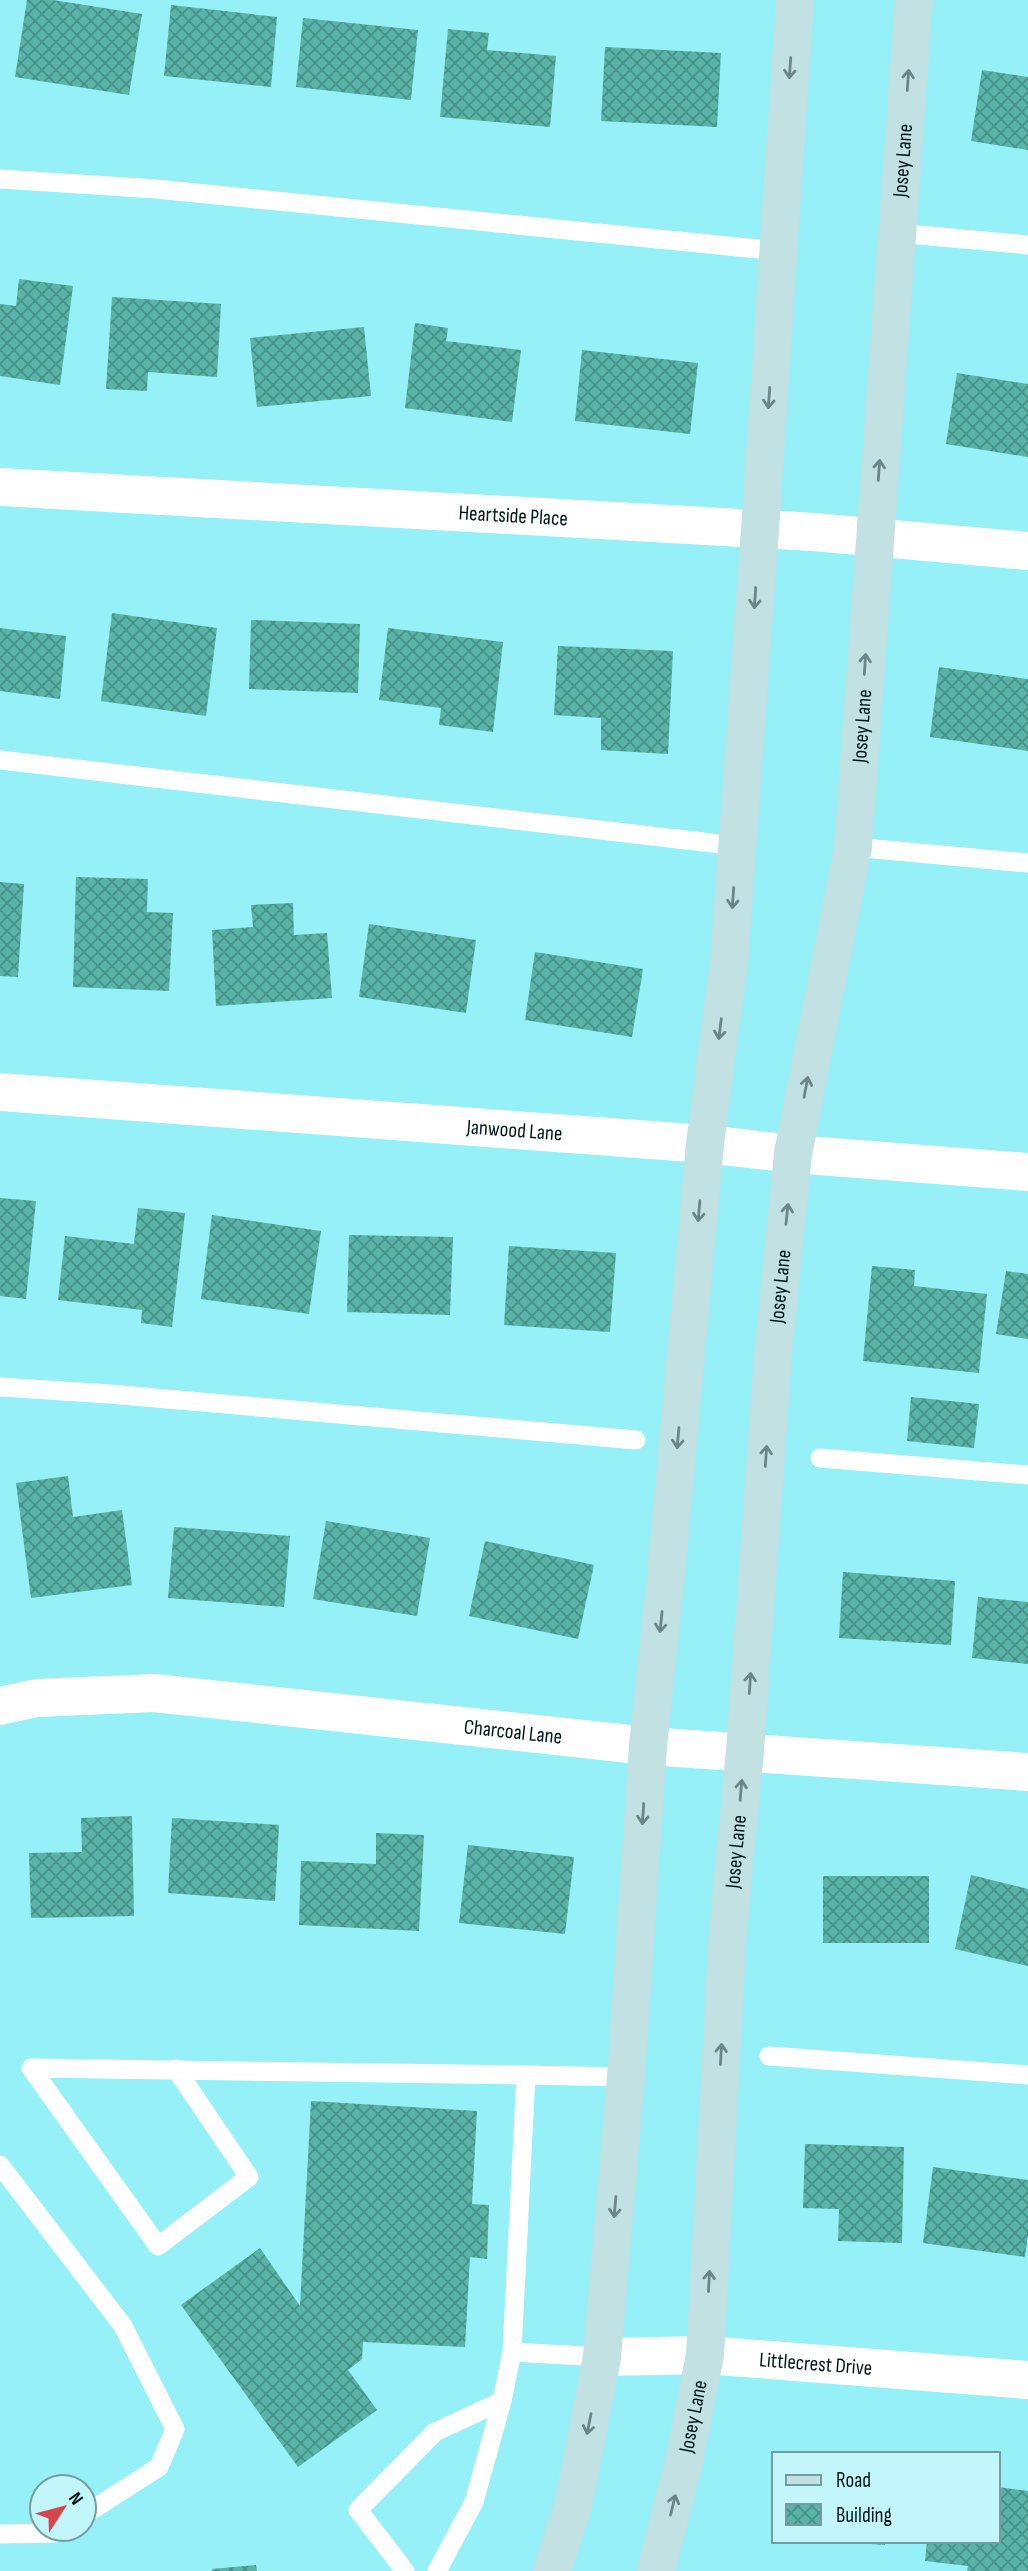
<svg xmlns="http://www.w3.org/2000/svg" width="1028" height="2571" font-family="'Sofia Sans Condensed',sans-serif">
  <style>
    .building { fill: url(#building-cross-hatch) }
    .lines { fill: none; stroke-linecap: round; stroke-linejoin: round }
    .lane { stroke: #fff; stroke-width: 19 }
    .street { stroke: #fff; stroke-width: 38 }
    .secondary { stroke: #c2e1e3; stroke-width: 38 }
    .oneway { stroke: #6b8588 }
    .labels { text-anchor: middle; stroke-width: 7; stroke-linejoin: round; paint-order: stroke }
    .street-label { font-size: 21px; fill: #001518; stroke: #c3f6fb }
  </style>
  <defs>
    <pattern id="building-cross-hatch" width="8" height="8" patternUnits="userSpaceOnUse" patternTransform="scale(1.75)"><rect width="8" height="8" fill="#59b4a7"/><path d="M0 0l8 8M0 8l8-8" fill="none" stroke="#479187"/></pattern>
  </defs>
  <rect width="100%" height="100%" fill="#95f0f8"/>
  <path class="building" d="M27 0H53L142 14 129 95 15 77Z
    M171 5 277 17 271 87 164 76Z
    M303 18 418 30 411 100 296 87Z
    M448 29 489 33 487 50 556 56 550 127 440 117Z
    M605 47 721 53 717 127 601 121Z
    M982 70 1028 77V150L971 141Z
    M19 279 73 286 60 385 0 376V304L16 306Z
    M112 297 221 304 217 377 148 372 147 391 106 389Z
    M415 323 448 328 446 341 521 350 512 422 405 408Z
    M364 327 371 396 257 407 250 338Z
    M582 350 698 363 690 434 575 421Z
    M957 373 1028 384V457L946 444Z
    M112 613 217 628 206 716 101 701Z
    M251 620 360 624 358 693 249 689Z
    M0 628 66 636 60 699 0 691Z
    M388 628 503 642 493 732 439 725 441 708 379 700Z
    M558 646 673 651 668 754 601 750V718L554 715Z
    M939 667 1028 679V751L930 737Z
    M76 877 148 879 147 912 173 913 169 991 73 987Z
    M0 882 24 884 18 977 0 976Z
    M293 903 294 935 327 933 332 998 216 1006 212 930 253 927 251 905Z
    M369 924 476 940 466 1013 359 997Z
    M535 952 643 969 632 1037 525 1020Z
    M0 1198 36 1201 26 1299 0 1296Z
    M138 1208 185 1213 172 1327 141 1323 142 1310 58 1300 65 1236 134 1244Z
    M212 1215 321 1231 309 1314 201 1299Z
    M349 1235 453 1237 450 1315 347 1312Z
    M509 1246 616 1253 610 1332 504 1325Z
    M872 1266 915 1270 914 1286 987 1294 979 1373 863 1361Z
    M1006 1271 1028 1274V1339L996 1334Z
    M911 1397 979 1404 974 1448 907 1441Z
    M68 1476 73 1517 122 1510 132 1585 31 1598 16 1483Z
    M326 1521 430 1538 417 1616 313 1599Z
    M174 1527 290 1536 284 1607 168 1598Z
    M485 1541 594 1565 578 1639 469 1616Z
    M843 1572 955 1581 951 1645 839 1638Z
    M978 1597 1028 1602V1664L972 1658Z
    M132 1816 134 1916 31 1918 29 1853 82 1852 81 1818Z
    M172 1818 279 1825 275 1901 168 1893Z
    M376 1833 424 1835 419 1931 299 1925 301 1861 376 1864Z
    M468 1845 574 1857 565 1934 459 1923Z
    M971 1875 1028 1889V1966L955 1949Z
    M823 1876H929V1943H823Z
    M311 2101 477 2111 472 2204 489 2205 487 2259 470 2257 465 2347 363 2342 362 2359 348 2370 377 2410 298 2467 181 2305 260 2248 300 2306Z
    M805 2144 904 2147 902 2243 838 2241 839 2209 803 2208Z
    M933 2167 1028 2180V2235L1025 2257 923 2243Z
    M998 2487 1028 2491V2571H967L968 2566 925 2561 927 2541H998Z
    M856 2541H885V2545L856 2543Z
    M256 2565 257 2571H212V2569Z"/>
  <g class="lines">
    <path class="lane" d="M0 179 156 189 778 251
      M897 233 1028 245
      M0 760 737 846
      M853 847 1028 863
      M0 1387 109 1394 636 1440
      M820 1458 1028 1475
      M769 2056 1028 2075
      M176 2069 249 2177 158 2246 31 2068 526 2075
      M0 2165 123 2326 175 2429 159 2467 84 2515
      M512 2352 602 2357
      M0 2534 55 2533 61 2529
      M405 2571 358 2510 435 2432 502 2401
      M437 2571 474 2502 502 2401 512 2352 526 2075 626 2077"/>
    <g class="street">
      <path id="s1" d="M0 487 814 532 1028 551"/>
      <path id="s2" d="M0 1092 705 1144 793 1154 1028 1172"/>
      <path id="s3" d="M0 1706 37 1698 154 1693 648 1746 1028 1772"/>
      <path id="s4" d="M602 2357 705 2355 1028 2380"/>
    </g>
    <g class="secondary">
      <path d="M552 2571 573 2506 602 2357 626 2077 648 1746 668 1554 705 1144 729 962 760 530 795 0"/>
      <path id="s5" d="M656 2571 684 2461 705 2355 728 1931 745 1751 773 1356 793 1154 853 847 914 0"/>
    </g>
  </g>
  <defs><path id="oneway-shaft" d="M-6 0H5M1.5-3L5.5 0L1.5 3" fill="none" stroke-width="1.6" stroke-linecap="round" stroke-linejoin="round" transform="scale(1.75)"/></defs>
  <g class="oneway">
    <use href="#oneway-shaft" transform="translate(790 68) rotate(94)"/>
    <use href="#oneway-shaft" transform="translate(908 80) rotate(-86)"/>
    <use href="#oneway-shaft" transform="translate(769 398) rotate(94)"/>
    <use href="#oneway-shaft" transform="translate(879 470) rotate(-86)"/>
    <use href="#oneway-shaft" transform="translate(755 598) rotate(94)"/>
    <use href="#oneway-shaft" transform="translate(865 664) rotate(-86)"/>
    <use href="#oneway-shaft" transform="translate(733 898) rotate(94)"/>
    <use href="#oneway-shaft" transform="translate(720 1029) rotate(97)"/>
    <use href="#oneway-shaft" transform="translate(806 1087) rotate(-79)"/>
    <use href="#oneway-shaft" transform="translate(699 1211) rotate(95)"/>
    <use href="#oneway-shaft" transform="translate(787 1214) rotate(-84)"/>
    <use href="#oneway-shaft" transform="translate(678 1438) rotate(95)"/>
    <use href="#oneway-shaft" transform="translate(766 1456) rotate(-86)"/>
    <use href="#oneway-shaft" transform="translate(661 1622) rotate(96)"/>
    <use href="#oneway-shaft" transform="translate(750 1683) rotate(-86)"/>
    <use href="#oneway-shaft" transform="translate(741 1790) rotate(-85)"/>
    <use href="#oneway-shaft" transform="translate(643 1814) rotate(94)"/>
    <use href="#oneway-shaft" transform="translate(721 2054) rotate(-87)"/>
    <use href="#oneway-shaft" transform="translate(615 2207) rotate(95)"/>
    <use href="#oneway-shaft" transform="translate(709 2281) rotate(-87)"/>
    <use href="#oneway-shaft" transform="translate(589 2424) rotate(101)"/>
    <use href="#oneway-shaft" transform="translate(673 2505) rotate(-76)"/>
  </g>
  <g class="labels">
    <g class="street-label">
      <text dy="7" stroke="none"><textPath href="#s5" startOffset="2427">Josey Lane</textPath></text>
      <text dy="7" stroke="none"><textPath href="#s1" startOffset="514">Heartside Place</textPath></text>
      <text dy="7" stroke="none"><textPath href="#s5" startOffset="1860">Josey Lane</textPath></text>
      <text dy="7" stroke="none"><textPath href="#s2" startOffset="516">Janwood Lane</textPath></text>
      <text dy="7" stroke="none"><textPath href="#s5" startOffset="1293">Josey Lane</textPath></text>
      <text dy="7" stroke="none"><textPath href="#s3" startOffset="516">Charcoal Lane</textPath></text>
      <text dy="7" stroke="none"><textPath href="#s5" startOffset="726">Josey Lane</textPath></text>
      <text dy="7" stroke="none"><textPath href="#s4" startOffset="214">Littlecrest Drive</textPath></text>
      <text dy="7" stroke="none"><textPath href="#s5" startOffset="159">Josey Lane</textPath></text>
    </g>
  </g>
  <rect x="772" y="2452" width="228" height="91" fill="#c3f6fb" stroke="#759ca0" stroke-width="2"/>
  <rect x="786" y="2475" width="35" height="10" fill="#c2e1e3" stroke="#759ca0" stroke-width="2"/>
  <text x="836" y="2487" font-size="21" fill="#001518">Road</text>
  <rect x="786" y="2504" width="35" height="21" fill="url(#building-cross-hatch)" stroke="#759ca0" stroke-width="2"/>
  <text x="836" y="2522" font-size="21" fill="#001518">Building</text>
  <g transform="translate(63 2508) rotate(54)"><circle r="33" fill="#c3f6fb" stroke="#759ca0" stroke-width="2"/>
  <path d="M0-5L12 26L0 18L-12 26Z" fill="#d6464a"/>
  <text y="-10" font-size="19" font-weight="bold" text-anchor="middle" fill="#001518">N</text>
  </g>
</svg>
